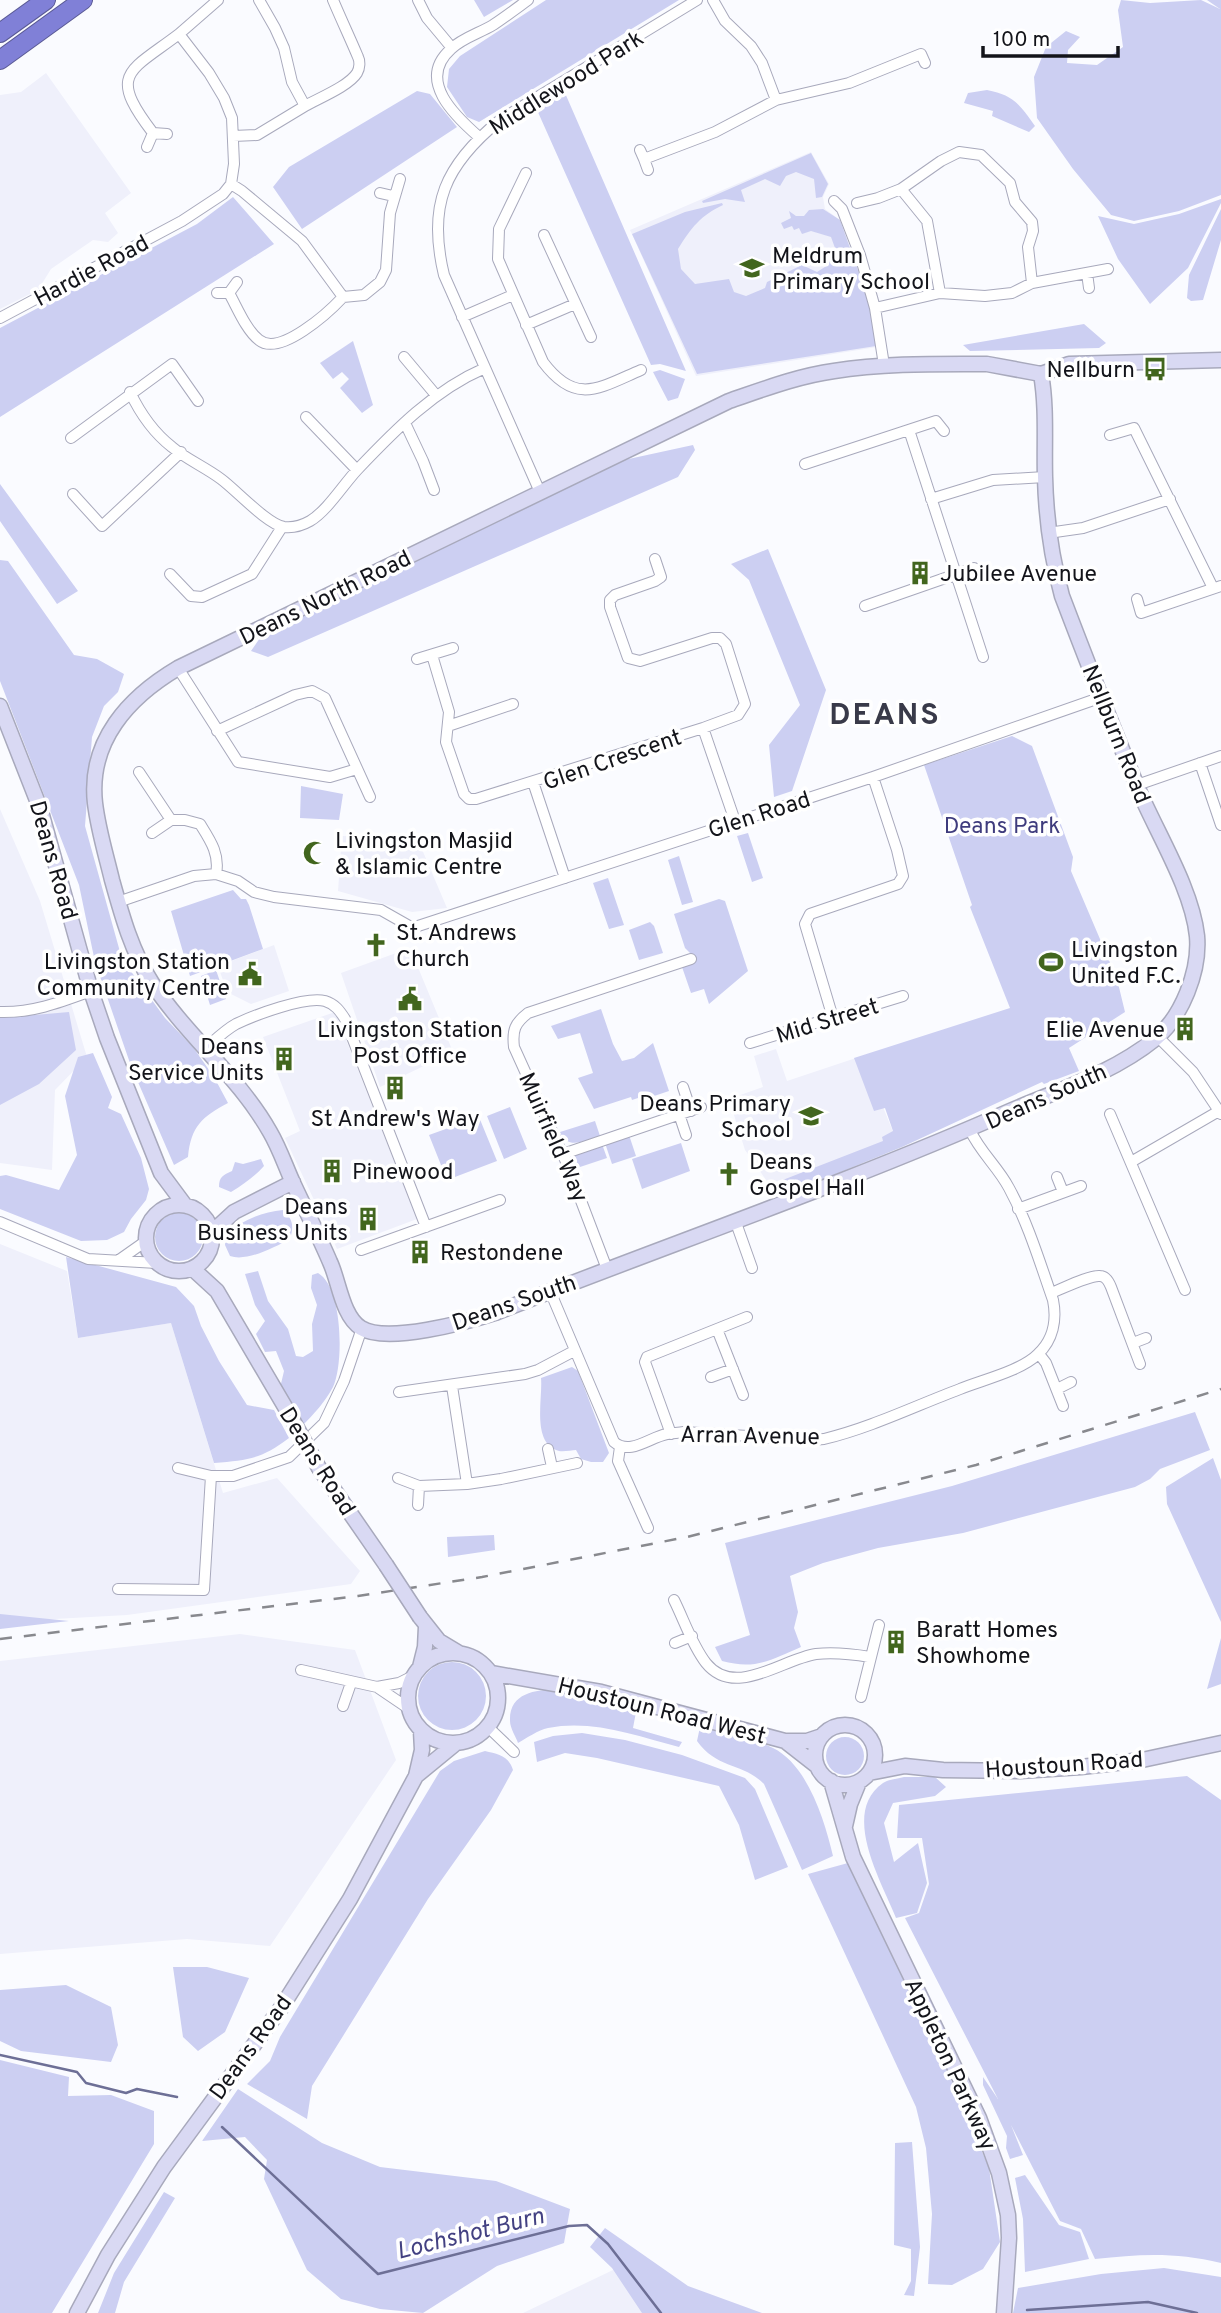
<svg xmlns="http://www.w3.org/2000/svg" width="1221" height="2313" font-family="Overpass,sans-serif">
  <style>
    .built { fill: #eff0fb }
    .green { fill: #cccff2 }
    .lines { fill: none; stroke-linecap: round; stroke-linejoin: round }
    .stream { stroke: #6d6f96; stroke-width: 2.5 }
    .street-casing { stroke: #a8a9bc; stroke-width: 12 }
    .secondary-casing { stroke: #a8a9bc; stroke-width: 17 }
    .highway-casing { stroke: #5a5a95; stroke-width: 20 }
    .street { stroke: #fff; stroke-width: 10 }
    .secondary { stroke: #d9d9f3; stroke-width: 14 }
    .highway { stroke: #8080d7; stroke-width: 18 }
    .rail { stroke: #88898e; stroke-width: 2.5; stroke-dasharray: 12 12; stroke-linecap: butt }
    .secondary-bridge-casing { stroke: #a8a9bc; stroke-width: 17; stroke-linecap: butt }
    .secondary-bridge { stroke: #d9d9f3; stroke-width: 14 }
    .labels { text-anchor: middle; stroke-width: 7; stroke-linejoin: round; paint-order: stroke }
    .street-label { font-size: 23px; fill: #13141a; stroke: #fff }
    .poi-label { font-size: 23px; fill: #13141a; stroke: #fff; text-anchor: start }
    .park-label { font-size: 23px; fill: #3f3c7d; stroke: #fff }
    .water-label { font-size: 24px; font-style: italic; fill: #434182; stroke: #fff }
    .district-label { font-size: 30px; font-weight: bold; letter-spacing: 2px; fill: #393a49; stroke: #fff }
  </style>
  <rect width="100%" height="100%" fill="#fafbff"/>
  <path class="built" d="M46 73 131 193 105 213 118 233 108 242 93 240 51 269 38 290 0 309V95L21 92Z
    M811 152 829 184 823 197 825 209 840 220 871 305 877 347 696 376 630 230Z
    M0 809 40 901 87 1057 55 1090 52 1170 0 1163Z
    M415 833 447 908 412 912 338 891 342 836 371 837 372 845Z
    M274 945 289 991 251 1004 227 992 218 966Z
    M410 948 453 1052 380 1087 341 973Z
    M335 1012 417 1219 337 1249 285 1138 300 1131 263 1037Z
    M776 1049 787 1081 862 1056 894 1134 884 1140 886 1156 829 1180 778 1197 745 1150 729 1099 763 1087 754 1056Z
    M0 1244 67 1271 78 1338 171 1323 223 1493 277 1478 360 1571 351 1584 127 1615 0 1622Z
    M240 1634 355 1650 396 1760 270 1946 187 1939 0 1954V1661Z
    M634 2260 692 2313H523Z"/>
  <path class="green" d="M474 0H513L484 17Z
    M546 0H679L479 122 467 117 447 87 449 69 460 56Z
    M1121 0 1150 3 1201 0 1220 9 1207 0H1221V195L1179 211 1134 221 1111 215 1073 169 1037 118 1034 77 1046 47 1066 31 1080 37 1068 50 1067 63 1097 65 1123 47 1118 10Z
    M987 90C1014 95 1020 105 1035 126L1029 132 992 116 993 111 964 103 968 93Z
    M417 91 430 94 457 127 302 229 273 187 289 167Z
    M565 93 686 371 660 364 651 365 537 110Z
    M811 153 828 184 822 197 816 198 814 179 796 172 786 176 780 186 765 179 741 190 745 202 725 199 703 203 702 201Z
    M233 197 274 244 0 417V328L197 224Z
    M1221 199V203L1188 268 1150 304 1118 259 1098 216 1134 224 1179 214Z
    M722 203 723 205C701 215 691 228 678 249L681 269 695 284 729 279 734 292 746 296 765 288 767 282 802 265 817 272 828 265 835 248 831 237 811 231 802 234 799 228 794 230 792 226 784 229 781 223 791 218 789 211 796 216H804L809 210 823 209 840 220 870 304 876 346 697 374 632 234 685 212Z
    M1221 209V240L1203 300 1191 301 1187 298 1189 275Z
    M1084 324 1106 343 1099 348 970 351 963 345Z
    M353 341 373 405 362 413 340 388 349 379 342 372 333 379 320 363Z
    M660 370 685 379 678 398 668 401 653 372Z
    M693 445 695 450 678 477 268 657 251 651 262 635 624 460Z
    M0 484 78 591 57 604 0 521Z
    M768 549 826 690 792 791 774 797 769 745 800 705 749 580 731 564Z
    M0 560 8 561 74 655 97 659 124 674 118 692 104 706 92 737 85 826 122 959 165 1018 193 1047 214 1077 228 1103C202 1117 191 1126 188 1157L174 1165 131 1066 95 962 79 885 0 681Z
    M1012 736 1032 746 1073 857 1071 871 1117 979 1125 1012 1069 1048 1079 1071 1044 1084 1042 1082 902 1147 779 1197 771 1187 775 1183 883 1141 882 1137 893 1131 885 1108 874 1111 854 1058 1010 1008 970 907 972 905 924 765Z
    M301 786 343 794 339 820 300 818Z
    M748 833 763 878 752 882 737 836Z
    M679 856 693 902 682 905 668 860Z
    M608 878 624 925 609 929 593 883Z
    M233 890 241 899H246L249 905 263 949 190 976 171 911Z
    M719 899 725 901 748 971 709 1004 704 989 691 993 682 967 695 962 693 956 685 948 674 914Z
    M650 922 654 926 663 953 639 960 629 930Z
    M216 970 226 999 210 1005 201 976Z
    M601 1009 613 1044 622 1061 634 1058 653 1043 669 1091 642 1100 641 1097 632 1100 631 1097 594 1109 578 1078 593 1073 580 1033 558 1039 551 1026Z
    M69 1012 76 1050 39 1084 0 1105V1018Z
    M93 1053 112 1097 108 1108 121 1114 141 1158 149 1189 146 1200 131 1219 124 1232 107 1240 81 1241 0 1209V1176L6 1175 59 1190 77 1155 65 1096 78 1057Z
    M510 1107 527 1149 504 1159 487 1116Z
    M479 1117 497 1161 447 1180 429 1135Z
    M595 1121 600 1136C585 1140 568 1151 560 1132Z
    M629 1135 636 1156 612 1164 605 1143Z
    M681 1143 690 1171 642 1189 632 1159Z
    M602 1144 607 1158 574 1169 573 1163 575 1154Z
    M261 1159 264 1166C254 1177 244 1184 231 1192L219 1187C219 1177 223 1175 232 1171L235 1162 243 1164Z
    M283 1210C293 1219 294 1226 290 1239 275 1247 247 1262 230 1256L225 1245 226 1234C242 1220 262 1212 283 1210Z
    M155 1237a24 24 0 1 1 48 0a24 24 0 1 1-48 0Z
    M66 1257 176 1287 194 1306 201 1326 219 1361 247 1405 274 1410 289 1438C261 1459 249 1460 214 1463L171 1323 78 1338Z
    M258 1271 268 1301 288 1329 296 1356 303 1357 313 1351 312 1324 317 1305 311 1288 312 1275 318 1273C343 1287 344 1364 333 1387 325 1402 314 1414 302 1426L280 1388 284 1371 276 1351 265 1352 256 1334 265 1321 255 1305 245 1274Z
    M572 1367 578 1371 609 1453 603 1462H591L581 1459 576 1450C572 1450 564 1452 559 1451 531 1443 543 1399 541 1378Z
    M1195 1412 1210 1450 1160 1469 1150 1479 1135 1487 963 1533 878 1548 823 1563 790 1576 798 1612 794 1628 801 1647C771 1660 755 1670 722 1661L715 1647 750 1635 725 1543 952 1486Z
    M1213 1458 1221 1480V1622L1167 1504 1166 1487Z
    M494 1535 495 1550 448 1557 447 1537Z
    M0 1614 69 1621 0 1629Z
    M1221 1638V1684L1207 1689Z
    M418 1696a34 34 0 1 1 68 0a34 34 0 1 1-68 0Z
    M556 1689 594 1697 636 1712 633 1728 682 1742 679 1747C637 1736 592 1719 548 1728 538 1730 527 1738 518 1743 516 1737 510 1728 510 1721 509 1693 535 1690 556 1689Z
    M700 1727C725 1733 750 1737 773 1748 808 1765 825 1822 833 1856L802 1870 764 1784C742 1762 718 1770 697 1741Z
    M582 1733 625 1740 682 1755 745 1778 755 1789 788 1867 755 1880 739 1825 719 1786 597 1758 565 1753 537 1762 534 1742 553 1736Z
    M826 1756a19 19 0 1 1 38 0a19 19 0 1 1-38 0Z
    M485 1751C498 1754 509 1756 513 1770L491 1810 428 1899 312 2086 307 2119 247 2084 270 2061 280 2037 440 1771 454 1761Z
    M1187 1776 1221 1800V2263C1176 2252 1140 2254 1095 2259L1081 2229 1060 2221 1011 2125 1023 2155 1010 2159 1006 2148 1007 2136 983 2085V2077L998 2099 905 1918 919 1913 929 1884 922 1838H897L899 1805Z
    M904 1777H935L946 1787 935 1796 893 1803 884 1823 894 1862 918 1843 927 1883 917 1913 896 1918C882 1882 840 1813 883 1783 889 1779 898 1779 904 1777Z
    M848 1863 954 2086 989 2168 1000 2242 983 2269 952 2285 928 2284 932 2214 926 2148 916 2107 808 1874Z
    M173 1967H207L249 1978 225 2032 198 2051 183 2037Z
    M66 1985 111 2007 118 2045 111 2062 21 2051 0 2041V1990Z
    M0 2060 69 2077 68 2096 111 2095 154 2111V2144L52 2313H0Z
    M238 2089 322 2143 380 2167 496 2181 570 2209 564 2243 497 2266 423 2313 380 2309 341 2299 307 2270 264 2179 267 2160 245 2137 202 2141Z
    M912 2142 920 2247 914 2296 904 2295 911 2281V2249L894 2245 895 2143Z
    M1025 2175 1059 2225 1080 2232 1089 2259 1025 2272 1023 2219 1015 2178Z
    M164 2192 175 2198 124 2282 115 2313H98L114 2273Z
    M605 2228 688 2286 762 2313H642L612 2268 590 2247Z
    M1164 2268 1221 2277V2313H1013L1018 2288 1101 2274Z"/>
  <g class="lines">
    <path class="stream" d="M0 2055 77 2072 86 2083 126 2093 137 2089 177 2097
      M222 2127 378 2274 569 2226 587 2225 608 2244 661 2313
      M1027 2310 1148 2302 1197 2313"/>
    <g class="street-casing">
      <path id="street" d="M259 0 275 28 284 48 292 82 305 106C319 98 349 86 357 73 360 68 360 61 358 57 350 38 341 19 333 0
        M418 0 427 18 452 48
        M713 0 725 21 751 46 762 63 776 100
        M179 34 218 0
        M233 136 257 135 305 106
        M479 137C455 116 416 80 451 49 462 38 480 33 493 25 505 17 517 8 528 0
        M147 147 153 133
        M640 150 644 159 715 132 776 100 849 83 921 54 925 63
        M644 159 648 170
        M526 173 499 229 498 259 543 362C576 406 599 388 641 370
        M231 184 242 191 302 241 343 297 364 295 380 282 386 270 390 213 400 179
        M380 193 393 196
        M834 201 842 209 860 255 875 308 884 365
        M857 203 878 198 901 189
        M544 235 591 337
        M1087 273 1089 288
        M217 293H229C237 307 246 330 259 340 280 357 329 312 343 297
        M229 293 237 282
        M940 293 927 221 901 189 941 161 959 152 981 155 1010 183 1015 202 1032 222 1033 231 1028 247 1032 283
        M875 308 940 293 985 296 1012 293 1032 283 1108 269
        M462 317 513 295
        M0 318 182 221 223 194 231 184 234 164 232 118 224 98 209 73 179 34C129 72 107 73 153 133L167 134
        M526 325 575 304
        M404 357 435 394
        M130 392C140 413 154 433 172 447 186 459 205 467 221 479 236 490 267 524 284 527 293 528 303 525 310 521 327 511 343 485 357 470 395 430 434 390 485 368
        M306 417 357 470
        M405 423 423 461 434 490
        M909 430 983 657
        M1110 435 1134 428 1213 588
        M71 438 172 364 198 401
        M805 464 936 421 944 431
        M540 492 444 275C427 205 445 165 500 120L697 0
        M73 494 102 526 181 452
        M931 499 993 480 1045 477
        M1048 533 1083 528 1170 499
        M170 574 191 596 202 597 252 574 282 527
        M1137 599 1141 613 1221 586
        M865 606 974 568
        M432 655 449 712 446 742 464 794 469 799H476L703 728 738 715 745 704 726 644 720 638H712L640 661 628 658 610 607V600L615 595 655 581 661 577 655 559
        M417 659 453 648
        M178 668 238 762 330 777 357 769
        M448 726 513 704
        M703 728 735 821
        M217 731 295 695 312 691 325 698 370 797
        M1200 763 1221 825
        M139 772 171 820H185L200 824C210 840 220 854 216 874
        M533 782 565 878
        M1137 785 1221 756
        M152 833 171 820
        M118 902 194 876 216 874 238 881 254 892 274 897 381 910 411 927H415L873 777 1102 697
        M0 1012C33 1013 61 1002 91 991
        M833 1018 805 924 810 914 898 884 903 876 897 850 873 777
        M1158 1037 1193 1072 1221 1114
        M750 1043 903 996
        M206 1048C215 1040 225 1030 236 1024 255 1015 305 996 325 1001 335 1004 340 1011 345 1019L426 1227
        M683 1087 691 1111
        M679 1114 686 1135
        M1110 1114 1185 1290
        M563 1154 701 1107
        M1131 1162 1219 1111
        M1057 1177 1063 1192
        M1018 1209 1081 1186
        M735 1220 752 1268
        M0 1222 88 1259 157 1263
        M361 1250 500 1200
        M119 1260 146 1241
        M607 1269 567 1164 514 1047C512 1030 515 1023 528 1013L691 959
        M550 1291 614 1442C630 1456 650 1437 667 1434 672 1433 678 1433 684 1432L812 1440 824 1439C870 1428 915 1406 960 1389 982 1380 1021 1371 1038 1354 1053 1340 1057 1320 1053 1300 1040 1263 1028 1223 1009 1188 998 1167 980 1152 970 1130
        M1051 1293C1062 1289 1089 1275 1100 1276 1106 1276 1109 1282 1111 1287L1140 1364
        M717 1329 743 1395
        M1133 1343 1146 1338
        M1039 1354 1046 1363 1063 1406
        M711 1377 733 1369
        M452 1386 467 1484 501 1479 577 1463
        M1057 1389 1071 1382
        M399 1392 525 1374 538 1370 574 1351
        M671 1434 645 1362 647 1357 747 1317
        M620 1447 618 1461 648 1528
        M548 1449 552 1467
        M211 1476H233L289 1457 324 1423 344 1381 362 1328
        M398 1478 419 1486 467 1484
        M418 1505 419 1486
        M118 1589 204 1590 211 1476 178 1468
        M674 1600C684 1620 692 1645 706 1663 735 1699 782 1659 816 1654 835 1652 852 1654 870 1657
        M675 1643 692 1636
        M301 1670 377 1687
        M861 1697 879 1625
        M343 1706 351 1683
        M408 1708 377 1687 399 1683 413 1676
        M488 1727 514 1752"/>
    </g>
    <g class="secondary-casing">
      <path id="secondary" d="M987 364 1041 374C1047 408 1044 443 1045 477 1046 518 1051 556 1062 596 1086 659 1111 723 1137 786 1156 832 1192 888 1197 936 1200 971 1182 1017 1155 1039 1113 1073 1059 1090 1010 1111 842 1185 667 1245 495 1313 467 1322 387 1344 361 1328 342 1316 339 1281 330 1262 319 1236 306 1211 294 1185 286 1168 280 1149 270 1132 239 1077 187 1036 152 983 132 952 122 916 112 880 106 855 98 829 95 803 88 741 129 697 178 668L729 401C764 389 798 376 834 371 884 363 936 364 987 364Z
        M1041 374 1069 364 1221 360
        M0 706 40 808 91 991 107 1038 161 1173 184 1204
        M146 1238a33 33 0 1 1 66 0a33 33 0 1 1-66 0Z
        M210 1234 234 1212 293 1182
        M193 1269 217 1291 291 1417
        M319 1468 386 1565
        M420 1617 439 1641 459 1653
        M408 1698a45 45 0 1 1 90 0a45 45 0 1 1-90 0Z
        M420 1667 425 1647 426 1627
        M491 1673 601 1692 785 1741H807L822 1736
        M815 1755a30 30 0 1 1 60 0a30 30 0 1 1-60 0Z
        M785 1741 817 1766
        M869 1773 905 1766 943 1770 1020 1771 1081 1767 1142 1760 1221 1743
        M416 1776 455 1744
        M831 1781 853 1857 979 2118 999 2173 1008 2215 1009 2238 1004 2313
        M845 1826 850 1804 859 1782
        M77 2313 108 2255 164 2167 281 2008 350 1899 416 1776 422 1750 421 1731"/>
    </g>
    <g class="highway-casing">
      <path id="highway" d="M0 33 46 0
        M0 60 83 0"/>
    </g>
    <use href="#street" class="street"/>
    <use href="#secondary" class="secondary"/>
    <use href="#highway" class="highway"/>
    <path class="rail" d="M0 1639 358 1596 482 1577 687 1537 976 1465 1221 1389"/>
    <g class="secondary-bridge-casing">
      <path id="secondary-bridge" d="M291 1417 319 1468
        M386 1565 420 1617"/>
    </g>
    <use href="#secondary-bridge" class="secondary-bridge"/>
  </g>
  <defs>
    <g id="school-bare" transform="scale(1.89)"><path d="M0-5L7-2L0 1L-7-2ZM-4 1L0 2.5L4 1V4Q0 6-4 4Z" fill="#42661e" stroke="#fff" stroke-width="2.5" paint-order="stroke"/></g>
    <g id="bus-bare" transform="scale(1.89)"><path d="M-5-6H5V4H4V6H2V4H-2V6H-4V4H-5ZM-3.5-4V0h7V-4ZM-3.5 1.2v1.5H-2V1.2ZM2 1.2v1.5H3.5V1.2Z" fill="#42661e" stroke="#fff" stroke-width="2.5" paint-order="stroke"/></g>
    <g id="building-bare" transform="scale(1.89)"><path d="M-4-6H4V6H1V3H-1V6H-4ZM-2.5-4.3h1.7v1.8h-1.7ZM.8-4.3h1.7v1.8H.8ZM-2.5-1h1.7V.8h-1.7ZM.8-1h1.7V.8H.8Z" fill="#42661e" stroke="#fff" stroke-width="2.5" paint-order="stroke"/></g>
    <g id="mosque-bare" transform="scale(1.89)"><path d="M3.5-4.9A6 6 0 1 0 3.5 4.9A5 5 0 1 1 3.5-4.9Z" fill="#42661e" stroke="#fff" stroke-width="2.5" paint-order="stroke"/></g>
    <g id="church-bare" transform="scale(1.89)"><path d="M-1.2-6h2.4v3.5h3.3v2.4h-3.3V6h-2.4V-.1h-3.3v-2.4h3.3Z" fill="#42661e" stroke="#fff" stroke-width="2.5" paint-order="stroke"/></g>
    <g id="stadium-bare" transform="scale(1.89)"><path d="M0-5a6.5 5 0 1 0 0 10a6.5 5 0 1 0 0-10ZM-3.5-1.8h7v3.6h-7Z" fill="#42661e" stroke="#fff" stroke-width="2.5" paint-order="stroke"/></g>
    <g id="civic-bare" transform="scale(1.89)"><path d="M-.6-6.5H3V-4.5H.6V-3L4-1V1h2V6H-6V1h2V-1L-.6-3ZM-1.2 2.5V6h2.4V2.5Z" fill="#42661e" stroke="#fff" stroke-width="2.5" paint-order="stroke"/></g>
  </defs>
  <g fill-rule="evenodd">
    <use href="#school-bare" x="752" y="268"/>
    <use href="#bus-bare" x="1155" y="369"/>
    <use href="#building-bare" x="920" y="573"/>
    <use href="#mosque-bare" x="315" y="853"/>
    <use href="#church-bare" x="376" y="945"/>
    <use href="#stadium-bare" x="1051" y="962"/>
    <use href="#civic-bare" x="250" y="974"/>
    <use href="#civic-bare" x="410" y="999"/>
    <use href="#building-bare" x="1185" y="1029"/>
    <use href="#building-bare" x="284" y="1059"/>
    <use href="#building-bare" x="395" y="1088"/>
    <use href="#school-bare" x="811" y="1116"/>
    <use href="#building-bare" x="332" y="1171"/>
    <use href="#church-bare" x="729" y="1174"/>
    <use href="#building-bare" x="368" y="1219"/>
    <use href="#building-bare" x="420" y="1252"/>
    <use href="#building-bare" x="896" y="1642"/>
  </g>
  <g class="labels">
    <g class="street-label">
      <text transform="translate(566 82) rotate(-32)" y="8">Middlewood Park</text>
      <text transform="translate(91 270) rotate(-28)" y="8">Hardie Road</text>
      <text transform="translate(325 597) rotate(-26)" y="8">Deans North Road</text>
      <text transform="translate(1117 734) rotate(68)" y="8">Nellburn Road</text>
      <text transform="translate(612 759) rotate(-19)" y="8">Glen Crescent</text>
      <text transform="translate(759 814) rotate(-18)" y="8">Glen Road</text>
      <text transform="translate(54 860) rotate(74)" y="8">Deans Road</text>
      <text transform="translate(827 1020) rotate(-17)" y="8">Mid Street</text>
      <text transform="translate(1046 1096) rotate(-24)" y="8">Deans South</text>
      <text transform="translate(554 1137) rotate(66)" y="8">Muirfield Way</text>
      <text transform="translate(514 1302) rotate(-19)" y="8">Deans South</text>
      <text transform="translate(750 1435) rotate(1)" y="8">Arran Avenue</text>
      <text transform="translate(318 1461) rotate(58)" y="8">Deans Road</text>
      <text transform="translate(662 1710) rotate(14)" y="8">Houstoun Road West</text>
      <text transform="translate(1064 1764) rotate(-4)" y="8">Houstoun Road</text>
      <text transform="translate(250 2047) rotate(-54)" y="8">Deans Road</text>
      <text transform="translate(951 2064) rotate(65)" y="8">Appleton Parkway</text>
    </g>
    <g class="poi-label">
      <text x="772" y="263">Meldrum<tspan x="772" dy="26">Primary School</tspan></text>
      <text x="1135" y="377" text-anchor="end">Nellburn</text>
      <text x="940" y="581">Jubilee Avenue</text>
      <text x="335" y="848">Livingston Masjid<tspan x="335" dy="26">&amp; Islamic Centre</tspan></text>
      <text x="396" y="940">St. Andrews<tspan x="396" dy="26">Church</tspan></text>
      <text x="1071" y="957">Livingston<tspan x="1071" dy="26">United F.C.</tspan></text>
      <text x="230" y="969" text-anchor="end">Livingston Station<tspan x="230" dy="26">Community Centre</tspan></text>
      <text x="410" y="1037" text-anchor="middle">Livingston Station<tspan x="410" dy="26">Post Office</tspan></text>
      <text x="1165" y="1037" text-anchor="end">Elie Avenue</text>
      <text x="264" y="1054" text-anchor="end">Deans<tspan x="264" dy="26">Service Units</tspan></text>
      <text x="791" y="1111" text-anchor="end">Deans Primary<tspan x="791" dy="26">School</tspan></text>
      <text x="395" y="1126" text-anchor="middle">St Andrew's Way</text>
      <text x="749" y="1169">Deans<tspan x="749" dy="26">Gospel Hall</tspan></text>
      <text x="352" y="1179">Pinewood</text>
      <text x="348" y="1214" text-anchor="end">Deans<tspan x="348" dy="26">Business Units</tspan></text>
      <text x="440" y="1260">Restondene</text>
      <text x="916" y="1637">Baratt Homes<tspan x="916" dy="26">Showhome</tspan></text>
    </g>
    <g class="park-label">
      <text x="1002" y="833">Deans Park</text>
    </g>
    <g class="water-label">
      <text transform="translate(470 2233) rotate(-14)" y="8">Lochshot Burn</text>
    </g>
    <g class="district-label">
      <text x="885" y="724">DEANS</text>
    </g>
  </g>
  <path d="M983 46v10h135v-10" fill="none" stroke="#13141a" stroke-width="3.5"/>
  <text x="993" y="46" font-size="21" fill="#13141a" stroke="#ffffff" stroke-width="5" paint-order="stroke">100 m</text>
</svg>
